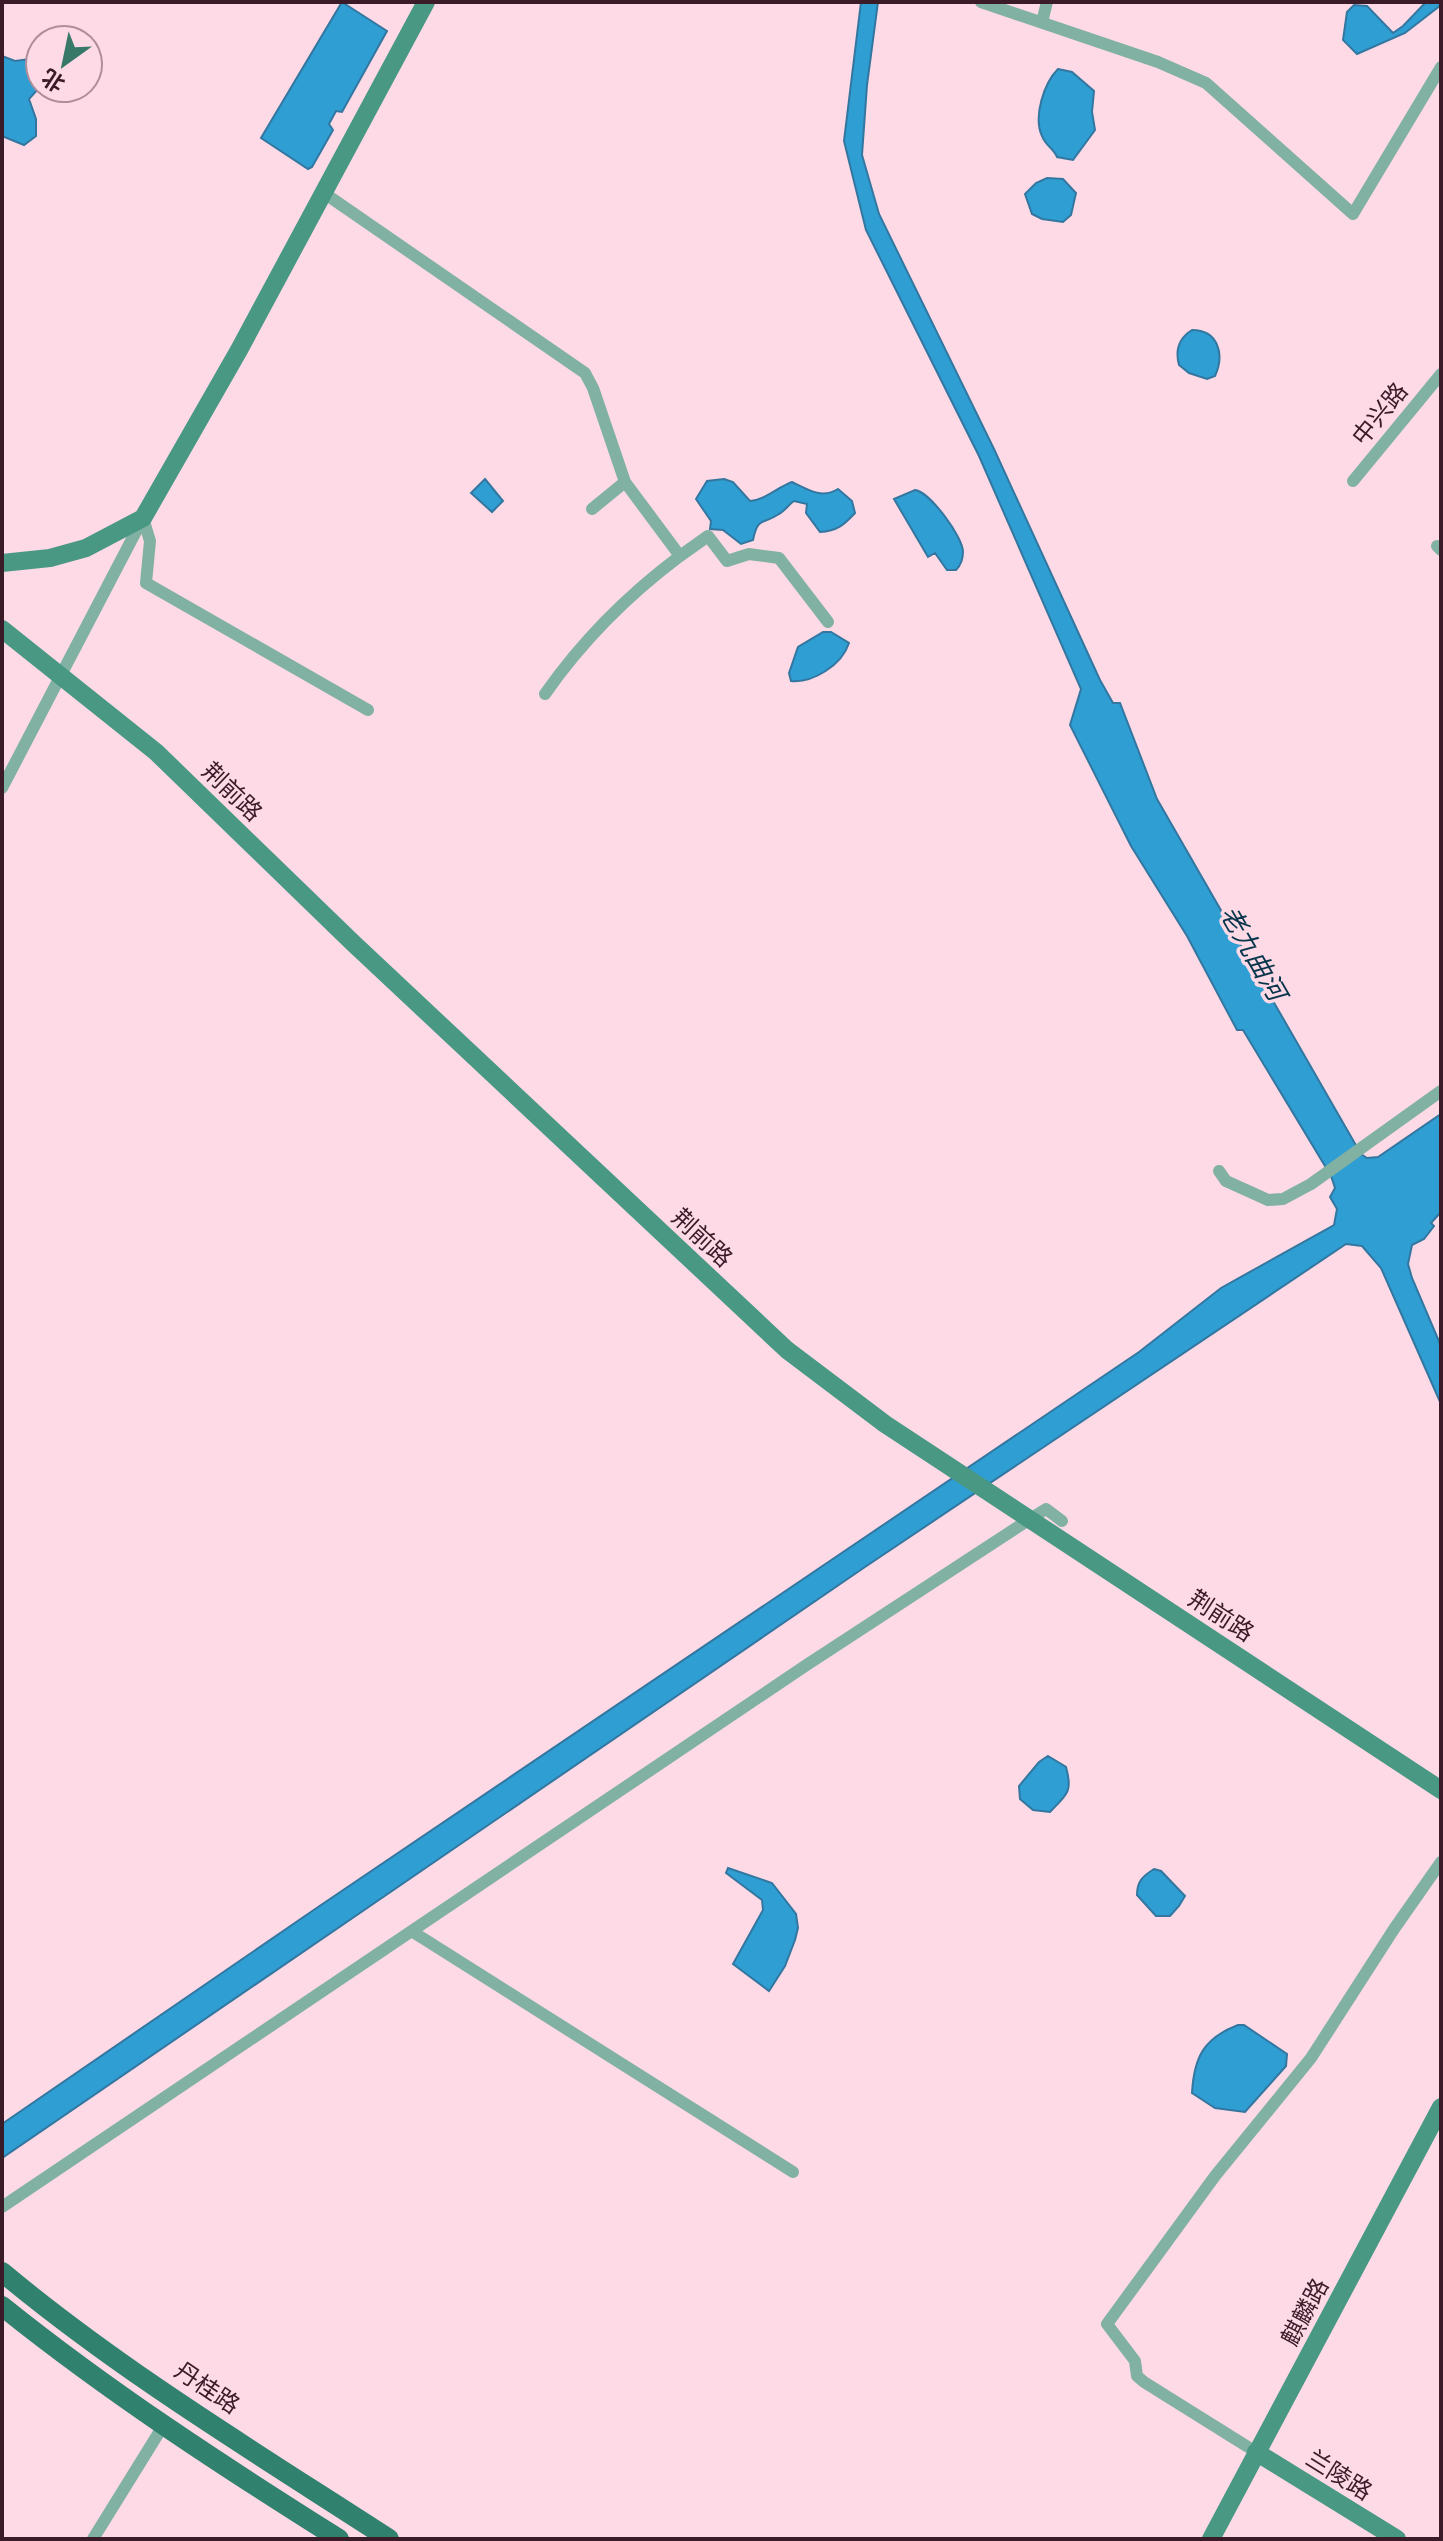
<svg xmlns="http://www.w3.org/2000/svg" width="1443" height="2541" font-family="'Varela Round','Noto Sans SC',sans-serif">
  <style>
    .water { fill: #2f9ed3; stroke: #3377a0; stroke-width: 2 }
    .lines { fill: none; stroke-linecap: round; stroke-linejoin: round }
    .street { stroke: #81b1a3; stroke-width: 12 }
    .secondary { stroke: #489884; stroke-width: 18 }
    .primary { stroke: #30816e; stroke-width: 20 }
    .labels { text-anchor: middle; stroke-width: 7; stroke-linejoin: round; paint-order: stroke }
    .street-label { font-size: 24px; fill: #3b1b28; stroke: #fddae6 }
    .water-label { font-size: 26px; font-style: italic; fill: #07364c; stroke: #fddae6 }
  </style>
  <rect width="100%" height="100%" fill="#fddae6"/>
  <path class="water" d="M342 2 387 31 342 112 336 111 329 124 333 130 312 167 308 169 261 138Z
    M861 2H878L867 85 862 155 879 214 994 449 1100 680 1113 703H1120L1157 799 1361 1154 1367 1158 1378 1157 1441 1114V1212L1431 1223 1434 1226 1424 1239 1412 1245 1408 1264 1412 1278 1441 1346V1404L1381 1268 1362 1246 1346 1244 865 1567 2 2158V2124L321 1905 1139 1352 1221 1288 1334 1225 1337 1209 1330 1197 1335 1188 1331 1176 1243 1030H1237L1187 936 1131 846 1070 725 1081 689 979 456 866 230 844 141Z
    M1426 2H1441V5L1405 33 1357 54 1343 40 1347 12 1354 5 1367 6 1393 33 1403 26Z
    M2 56 15 61 38 58 40 87 29 99 36 119V136L24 145 2 136Z
    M1058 69 1072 72 1094 91 1092 112 1095 130 1073 160 1057 157C1054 149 1045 145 1042 136 1033 117 1044 83 1058 69Z
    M1047 178 1063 179 1076 193 1071 215 1063 222 1042 219 1032 214 1025 194 1036 183Z
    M1192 330C1218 330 1225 354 1215 376L1207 379 1189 373 1179 365C1175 350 1179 338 1192 330Z
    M485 479 503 501 492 512 471 493Z
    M724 479 733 482 750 501C765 500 778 487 792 482 808 490 822 499 838 489L852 501 855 513C844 525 837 531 820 532L806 513 807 504 794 501C788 505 785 511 779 514 763 525 758 516 753 540L741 544 723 530 710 529 711 521 696 499 707 481Z
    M915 490C930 492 963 537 963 552 963 559 961 565 956 570H947L935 553 928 557 894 499Z
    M823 632H831L849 643C842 665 813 683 791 681L789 673 798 647Z
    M1048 1756 1066 1767C1073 1792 1067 1794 1050 1812L1033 1810 1020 1799 1019 1786 1039 1762Z
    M728 1868 772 1883 796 1914 798 1928 795 1940 785 1966 769 1991 733 1964 763 1910 762 1900 726 1873Z
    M1154 1869 1161 1871 1185 1896 1179 1906 1170 1916H1156L1137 1895C1137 1881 1143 1876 1154 1869Z
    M1238 2025H1244L1287 2054 1286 2066 1245 2112 1215 2108 1192 2093C1194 2057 1204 2038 1238 2025Z"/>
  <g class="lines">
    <path class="street" d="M981 2 1158 62 1206 83 1353 214 1441 67
      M1042 22 1047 2
      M324 193 585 373 593 388 625 482 680 556 708 536 727 561 749 554 779 558 828 622
      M1353 481 1441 374
      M592 509 625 482
      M143 518 150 541 146 583 368 710
      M1437 546 1441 550
      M545 694C582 641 628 595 680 556
      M2 788 143 518
      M1219 1171 1226 1181 1268 1200 1283 1199 1311 1184 1441 1091
      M413 1932 793 2172
      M2 2207 805 1666 1030 1519 1046 1509 1062 1521
      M1256 2452 1144 2382 1137 2376 1135 2361 1107 2324 1215 2176 1311 2058 1394 1929 1441 1862
      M93 2539 163 2426"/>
    <path class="secondary" d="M2 563 50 558 86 548 143 518 239 350 426 2
      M2 629 156 752 352 942 787 1350 885 1424 1441 1790
      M1256 2452 1397 2539
      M1211 2539 1441 2107"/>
    <path class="primary" d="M2 2272C122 2372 258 2454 389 2539
      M2 2306C109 2392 223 2466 339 2539"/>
  </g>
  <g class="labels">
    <g class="street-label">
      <text transform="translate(1380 414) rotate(-51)" y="8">中兴路</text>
      <text transform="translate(232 792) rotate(44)" y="8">荆前路</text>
      <text transform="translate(702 1238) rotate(43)" y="8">荆前路</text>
      <text transform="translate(1221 1616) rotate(33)" y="8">荆前路</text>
      <text transform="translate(1305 2312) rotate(-62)" y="8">麒麟路</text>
      <text transform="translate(207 2388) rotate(34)" y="8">丹桂路</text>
      <text transform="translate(1339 2475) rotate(32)" y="8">兰陵路</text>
    </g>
    <g class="water-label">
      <text transform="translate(1253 953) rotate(60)" y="9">老九曲河</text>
    </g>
  </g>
  <rect width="1443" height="2541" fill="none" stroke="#3b1b28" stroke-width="8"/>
  <g transform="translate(64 64) rotate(213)"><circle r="38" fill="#fddae6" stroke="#af8e9a" stroke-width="2"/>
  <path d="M0-6L14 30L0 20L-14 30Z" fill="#377868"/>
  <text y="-12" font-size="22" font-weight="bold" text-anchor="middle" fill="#3b1b28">北</text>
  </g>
</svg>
